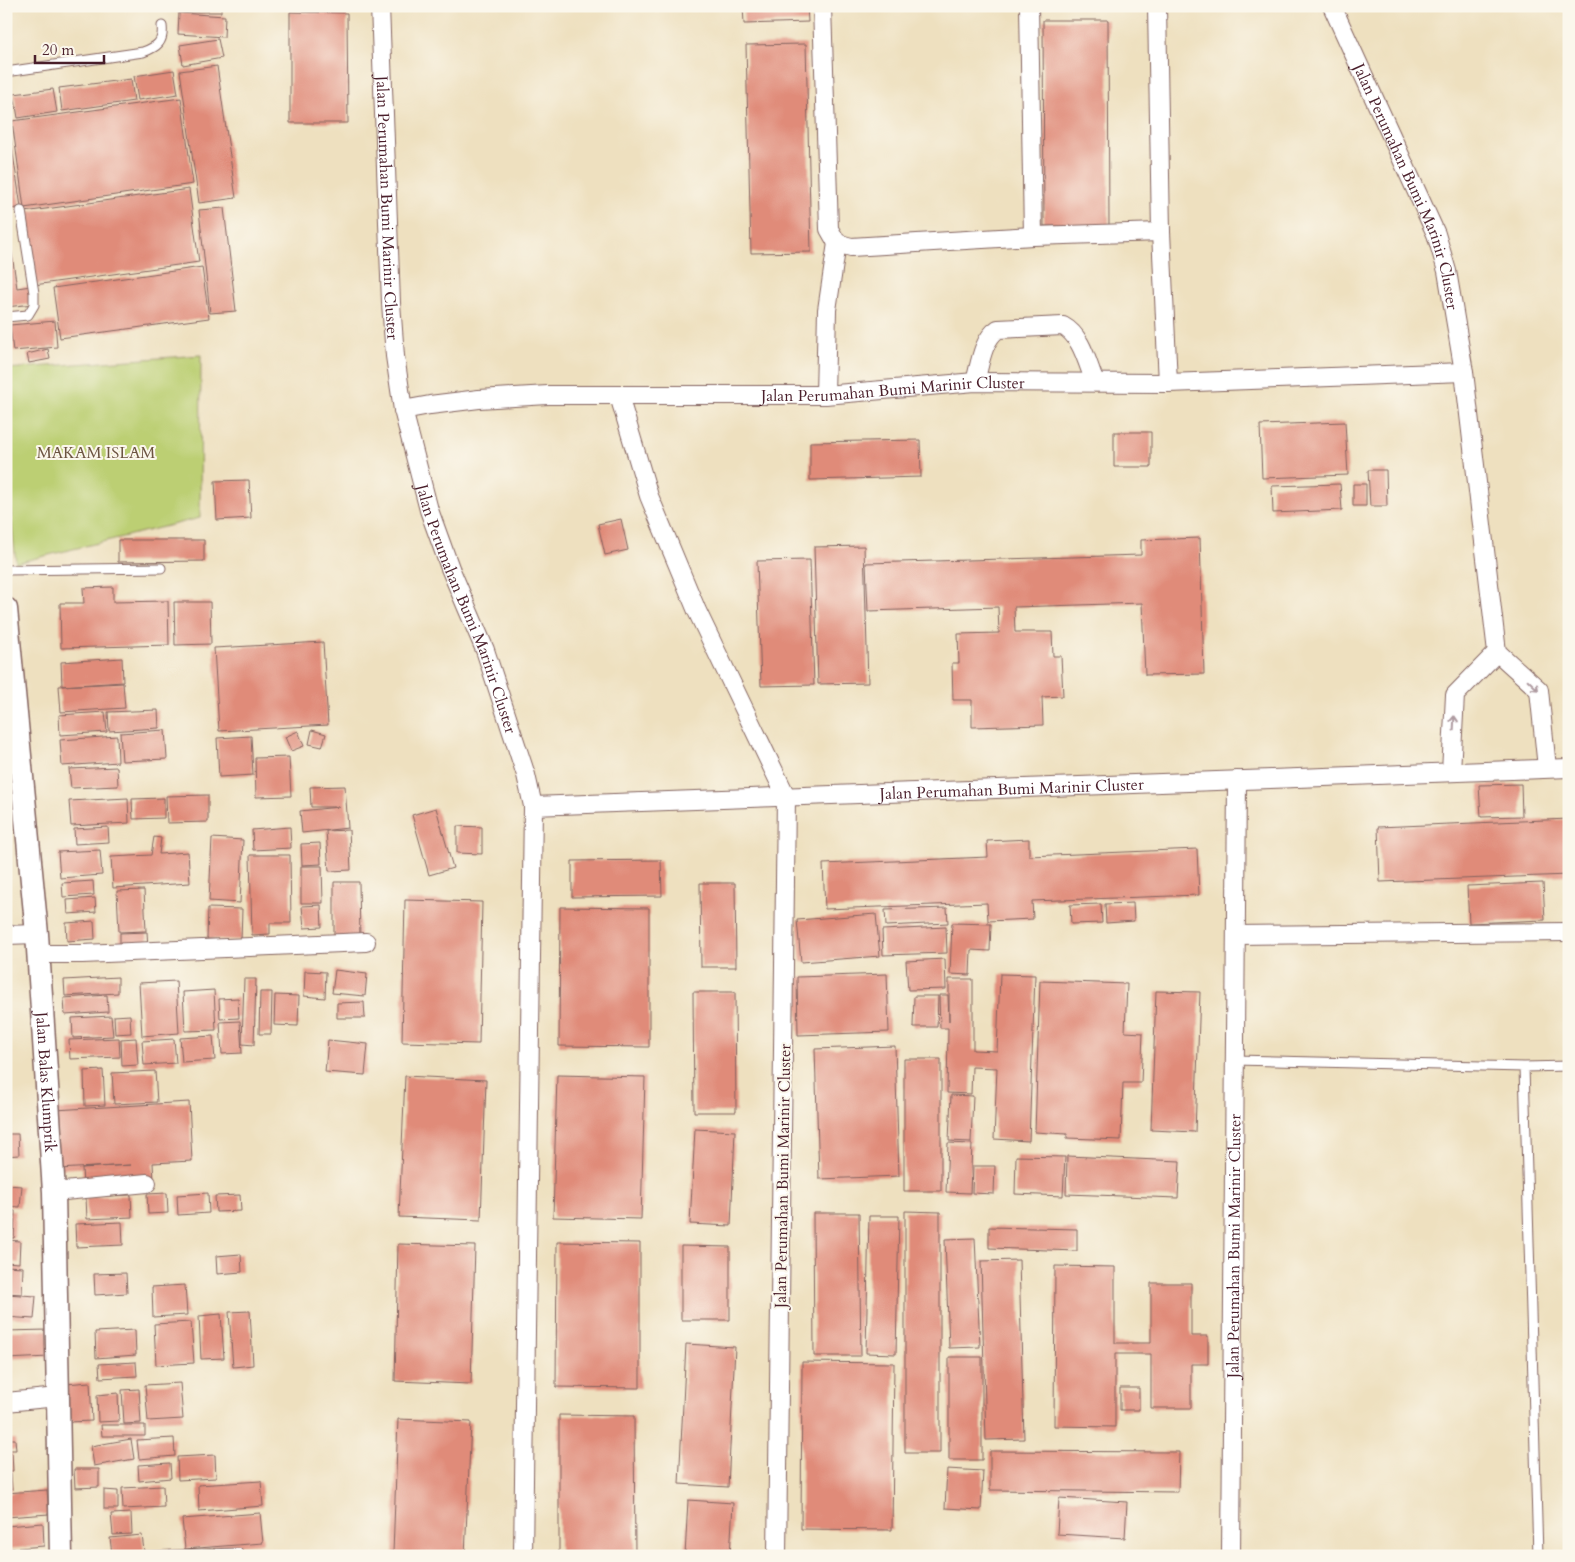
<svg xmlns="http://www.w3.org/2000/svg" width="1575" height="1562" font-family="Cardo,serif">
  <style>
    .green { fill: #bccf73; stroke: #83774f }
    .building { fill: #e08b79 }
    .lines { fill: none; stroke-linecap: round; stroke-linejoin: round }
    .service-casing { stroke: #83635f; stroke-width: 11 }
    .minor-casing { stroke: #83635f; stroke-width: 20 }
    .tertiary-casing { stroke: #83635f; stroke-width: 25 }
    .service { stroke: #fff; stroke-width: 9 }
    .minor { stroke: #fff; stroke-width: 18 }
    .tertiary { stroke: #fff; stroke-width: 22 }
    .oneway { stroke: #ae9aa0 }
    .labels { text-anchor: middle; stroke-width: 4; stroke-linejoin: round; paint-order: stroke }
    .street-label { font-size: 16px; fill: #4a1f2b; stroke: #fbf7ec }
    .park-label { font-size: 16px; fill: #6c5441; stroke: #fbf7ec }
  </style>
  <rect width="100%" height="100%" fill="#fbf7ec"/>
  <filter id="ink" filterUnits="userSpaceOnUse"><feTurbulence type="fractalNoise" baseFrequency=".02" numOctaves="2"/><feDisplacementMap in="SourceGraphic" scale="10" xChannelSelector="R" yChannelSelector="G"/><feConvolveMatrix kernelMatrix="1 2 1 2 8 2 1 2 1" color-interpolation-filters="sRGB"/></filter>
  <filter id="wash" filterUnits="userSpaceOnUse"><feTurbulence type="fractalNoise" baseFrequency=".0096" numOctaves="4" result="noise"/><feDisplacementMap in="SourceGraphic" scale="20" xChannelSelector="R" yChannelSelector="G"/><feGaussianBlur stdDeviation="1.12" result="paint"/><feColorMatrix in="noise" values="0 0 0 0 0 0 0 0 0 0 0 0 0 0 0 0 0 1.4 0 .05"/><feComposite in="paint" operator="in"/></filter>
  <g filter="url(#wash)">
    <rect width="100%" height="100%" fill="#eee0bf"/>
    <path class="green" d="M201 355 200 518 16 563 6 469V369Z"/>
    <g id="blocks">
      <path class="building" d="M177 6H221V12H177Z
        M743 6H807L808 22 744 24Z
        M290 12 347 13 348 123H290Z
        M179 13 225 16 224 37 178 34Z
        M1043 20H1108L1109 226H1044Z
        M218 39 222 58 183 65 180 45Z
        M806 44 811 252 751 253 746 45Z
        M217 66 236 198 199 203 180 71Z
        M174 70 178 94 138 100 134 76Z
        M131 79 134 101 62 111 59 88Z
        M53 89 57 112 18 118 14 94Z
        M181 98 193 184 24 208 12 121Z
        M10 134 21 207 6 210V135Z
        M189 189 199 262 34 285 24 212Z
        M224 208 236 311 210 313 199 210Z
        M6 214 17 288 31 286 33 304 6 307Z
        M202 267 209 318 60 338 53 288Z
        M55 321 57 347 13 351 10 325Z
        M48 349 50 359 29 363 27 354Z
        M1345 422 1348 475 1262 478 1260 425Z
        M1114 432H1151V467H1114Z
        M920 440 921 477 810 480V442Z
        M1368 470H1386L1387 506H1370Z
        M249 480 251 518 217 520 215 481Z
        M1340 484 1342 510 1273 513 1272 486Z
        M1353 484H1366V506H1353Z
        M621 519 628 550 605 555 598 524Z
        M1200 538 1204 674 1145 675 1142 603 1014 607 1015 632H1052L1053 656H1061L1063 696 1042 697 1043 725 972 727V700H953L952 663H959L958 634 999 633 998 607 868 611 866 563 1141 555V540Z
        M118 540H204V561L118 562Z
        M864 546 868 683 818 684 814 547Z
        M810 560 814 685 761 686 757 561Z
        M113 587V602L168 601 169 645 61 648 60 603H84L83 588Z
        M174 602H210L211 644 175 645Z
        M323 642 328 725 219 731 214 648Z
        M122 658 123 682 62 686 61 662Z
        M123 683 125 708 61 712 59 686Z
        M158 710 159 728 109 731 108 712Z
        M105 712 107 732 60 735 59 715Z
        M165 730 167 759 122 761 120 733Z
        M312 730 326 734 322 747 309 744Z
        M298 731 304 746 291 751 285 737Z
        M117 736 118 762 62 766 60 740Z
        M251 736 253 775 219 777 217 738Z
        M289 757 291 796 256 797 255 758Z
        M117 767 118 786 71 788 69 769Z
        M1521 784 1522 816 1481 817 1479 785Z
        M345 786 348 828 302 833 300 811 339 807H311L310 787Z
        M208 795V822L167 823 166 796Z
        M128 798 129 823 71 826 69 801Z
        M164 798V818L133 819 132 799Z
        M436 808 453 868 429 875 412 815Z
        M1569 819V875L1380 882 1378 827Z
        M457 826 482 827V854L457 853Z
        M108 827 109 842 75 844 74 829Z
        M290 827 291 848 253 850 252 830Z
        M349 830 351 870 329 871 326 831Z
        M154 837 161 838 159 854 188 852 190 883 113 888 111 857 151 855Z
        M212 838 243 840 240 903 209 901Z
        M1029 839V856L1197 849 1199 895 1032 901 1033 919 988 921 987 903 825 909 823 864 988 857 987 841Z
        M320 843 321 864 302 865 301 844Z
        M100 850 102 875 60 878 58 852Z
        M250 855H290L291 923H270V934L252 935Z
        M661 860 662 896 572 897V861Z
        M301 866H322L323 903H301Z
        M93 881 94 895 63 897 62 883Z
        M334 882H359L360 939H334Z
        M700 883H735L736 967H701Z
        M1543 883 1545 920 1469 923 1467 886Z
        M144 890 146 931 119 932 117 891Z
        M95 898 96 912 68 914 67 900Z
        M405 900 482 902 479 1044 402 1042Z
        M1133 903 1134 921 1106 923 1105 904Z
        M1101 904 1102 923 1071 924 1070 905Z
        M321 905 322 927 304 928 302 906Z
        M560 907 649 908V1047L559 1046Z
        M208 908 242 909 241 940 207 939Z
        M947 908 948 923 886 926 885 910Z
        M876 914 880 956 801 962 797 920Z
        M94 921 95 939 67 941 66 923Z
        M952 923 991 924 990 951 971 950 970 975 950 974Z
        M946 927 947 953 883 955 882 930Z
        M147 932 148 948 120 949V933Z
        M945 959 946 989 908 990 906 961Z
        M335 970 367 974 365 996 332 993Z
        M305 971 326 972 325 998 304 996Z
        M887 974 889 1032 798 1035 797 977Z
        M1000 974 1035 975 1029 1141 994 1139 997 1068 972 1067 971 1094 947 1093 948 1028H940L939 995H948L949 1021V979H973V1050L997 1051Z
        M118 977V993L65 996 64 980Z
        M244 979H256L254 1045 242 1044Z
        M176 981 179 1033 142 1036 139 983Z
        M1040 981 1127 984 1125 1032 1143 1033 1141 1083H1123L1121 1140 1067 1138V1134L1035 1132Z
        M214 990 216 1030 185 1031 183 992Z
        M1156 991 1200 992 1195 1132 1151 1130Z
        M260 992H272L271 1034H259Z
        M693 992H735L736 1112H694Z
        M107 995 108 1012 65 1015 64 998Z
        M275 995 299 996 298 1026 274 1025Z
        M914 996H938L937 1027H913Z
        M238 998 239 1018 220 1019 219 999Z
        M364 1002 365 1018H337V1003Z
        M130 1015 131 1033 115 1034 114 1016Z
        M111 1016 113 1036 73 1038 72 1018Z
        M240 1021 242 1053 222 1054 220 1022Z
        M213 1036 215 1060 182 1062 180 1038Z
        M119 1038 120 1057 70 1059 69 1040Z
        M136 1038 138 1065 122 1066 121 1039Z
        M174 1039 176 1063 144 1065 142 1041Z
        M328 1040 368 1044 365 1075 325 1072Z
        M895 1046 899 1176 819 1179 815 1049Z
        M904 1059H941V1191H904Z
        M103 1070 105 1105 85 1106 84 1071Z
        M155 1071 157 1102 114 1104 112 1073Z
        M557 1075 645 1077 641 1219 553 1217Z
        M405 1076 486 1080 481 1220 399 1217Z
        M951 1095 973 1096 971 1142 949 1141Z
        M189 1102 192 1161 153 1163 154 1181 83 1185 82 1168 131 1165 58 1169 55 1110Z
        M695 1129 735 1131 731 1226 690 1224Z
        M6 1134H18L19 1155 6 1156Z
        M948 1143 972 1144 970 1193 946 1192Z
        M1016 1156 1065 1157 1063 1196 1015 1194Z
        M1067 1156 1180 1161 1178 1198 1066 1194Z
        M973 1166H995L994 1194 972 1193Z
        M6 1185 22 1186 20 1207 6 1206Z
        M167 1193 168 1213 148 1214 147 1194Z
        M208 1193 209 1213 178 1215 177 1195Z
        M131 1195 132 1217 87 1219 86 1197Z
        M240 1195 241 1211 216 1212 215 1196Z
        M6 1210 15 1211 14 1238H6Z
        M905 1211 940 1212V1453H905Z
        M813 1213H859L861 1356H814Z
        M869 1216H899L896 1354 866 1353Z
        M122 1222 123 1245 76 1247 75 1224Z
        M989 1227 1077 1229V1251L989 1248Z
        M975 1238 980 1347 949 1348 945 1239Z
        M6 1240 20 1241 19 1263 6 1262Z
        M557 1242 640 1243V1388L556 1387Z
        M398 1244 475 1246 471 1384 395 1381Z
        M681 1246 730 1247V1320H681Z
        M241 1254 242 1272 217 1274 216 1256Z
        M1019 1260 1024 1439 986 1440 981 1261Z
        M6 1266 23 1267 22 1294 6 1293Z
        M1055 1266 1115 1267V1343H1151V1283H1191V1336H1208V1364H1191V1408H1151V1354H1115V1427L1054 1426Z
        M126 1273 127 1293 95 1295 94 1274Z
        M185 1285 187 1315 153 1317 152 1287Z
        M6 1294 36 1296 34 1319 6 1317Z
        M250 1311 253 1365 233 1367 229 1312Z
        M221 1314 224 1358 201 1359 199 1316Z
        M191 1322 194 1363 156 1365 154 1324Z
        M48 1330 49 1357 6 1359V1331Z
        M135 1330 136 1355 96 1358 95 1332Z
        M686 1344 735 1347 728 1487 679 1484Z
        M949 1357H982V1460H949Z
        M136 1362 137 1376 100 1378 99 1364Z
        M802 1362 894 1363 892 1530 801 1529Z
        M90 1382 92 1421 68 1422 66 1384Z
        M180 1383 183 1419 148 1421 145 1385Z
        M1120 1388H1139V1410H1120Z
        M139 1389 141 1423 124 1424 122 1390Z
        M118 1393 119 1421 98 1422 97 1395Z
        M559 1415 634 1416 635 1556H559Z
        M398 1419 471 1422 465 1556 393 1553Z
        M101 1425H145V1436H102Z
        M174 1438 175 1456 139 1459 137 1440Z
        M6 1439H15L16 1450H6Z
        M131 1439 134 1459 94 1466 91 1446Z
        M990 1451 1179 1452 1178 1492 990 1490Z
        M6 1453H12L13 1471H6Z
        M215 1455 216 1478 178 1480 177 1457Z
        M170 1463 171 1478 139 1481 138 1465Z
        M74 1469H99V1487L75 1488Z
        M947 1469 983 1471 981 1510 945 1508Z
        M6 1473H11L12 1490 6 1491Z
        M261 1481 263 1506 199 1511 198 1485Z
        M163 1486 164 1507 123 1509 122 1488Z
        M47 1490 49 1514 6 1517V1493Z
        M104 1490 118 1491V1509H104Z
        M1059 1498 1127 1502 1125 1538 1057 1534Z
        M688 1500 733 1503 730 1556H685Z
        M131 1513 132 1534 113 1535 111 1514Z
        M260 1513 263 1543 185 1549 182 1519Z
        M43 1523 44 1546 6 1549V1526Z
        M142 1535 144 1551 112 1554 110 1538Z"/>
    </g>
  </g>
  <g filter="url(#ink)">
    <use href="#blocks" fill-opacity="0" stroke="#83635f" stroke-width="1"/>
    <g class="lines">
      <g class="service-casing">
        <path id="service" d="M6 72 143 52C157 47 164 42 162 26
          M6 317 28 315 34 305V293L21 211
          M6 570 161 568
          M1235 1060 1524 1067
          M144 1556 238 1553
          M1538 1556 1524 1067 1569 1066"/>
      </g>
      <g class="minor-casing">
        <g id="minor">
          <path id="s1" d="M380 6 391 303 395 356 403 410 429 510 450 568 485 650 526 775 533 806 523 1556"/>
          <path d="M822 6 829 229 837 243 851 247 1033 236 1161 232"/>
          <path d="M1029 6 1033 236"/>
          <path d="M1157 6 1161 232 1168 383"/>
          <path id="s2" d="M1332 6 1436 234 1447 271 1464 372 1497 652 1539 690 1547 768"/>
          <path d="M975 382C980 365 982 340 998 329L1063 326C1082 336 1087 363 1095 382"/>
          <path d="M825 395 827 310 837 243"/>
          <path d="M619 396 649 496 697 611 786 796 777 1556"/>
          <path id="s3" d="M403 410 430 405 479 399 548 395H825L975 382 1168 383 1464 372"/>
          <path d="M1451 772 1455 695 1497 652"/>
          <path id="s4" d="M533 806 1569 768"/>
          <path d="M6 935 37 934"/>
          <path d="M1236 935 1569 932"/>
          <path d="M38 954H82L366 942"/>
          <path d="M54 1192 147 1183"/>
          <path d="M6 1402 58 1397"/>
          <path id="s5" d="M1231 1556 1237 780"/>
        </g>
      </g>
      <g class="tertiary-casing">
        <g id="tertiary">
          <path id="s6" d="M6 609 37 934 54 1192 61 1556"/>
        </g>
      </g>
      <use href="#service" class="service"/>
      <use href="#minor" class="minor"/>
      <use href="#tertiary" class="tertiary"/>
    </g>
    <defs><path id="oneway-shaft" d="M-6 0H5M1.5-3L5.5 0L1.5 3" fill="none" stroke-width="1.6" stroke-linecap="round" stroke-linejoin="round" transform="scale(1.25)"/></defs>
    <g class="oneway">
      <use href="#oneway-shaft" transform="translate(1533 685) rotate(44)"/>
      <use href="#oneway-shaft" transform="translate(1454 723) rotate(-87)"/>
    </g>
  </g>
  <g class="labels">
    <g class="street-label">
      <text dy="6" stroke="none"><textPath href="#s2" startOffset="196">Jalan Perumahan Bumi Marinir Cluster</textPath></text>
      <text dy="6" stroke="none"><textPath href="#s1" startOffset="202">Jalan Perumahan Bumi Marinir Cluster</textPath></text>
      <text dy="6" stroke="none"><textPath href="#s3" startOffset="491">Jalan Perumahan Bumi Marinir Cluster</textPath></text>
      <text dy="6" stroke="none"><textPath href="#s1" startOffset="614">Jalan Perumahan Bumi Marinir Cluster</textPath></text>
      <text dy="6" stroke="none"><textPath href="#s4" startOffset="479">Jalan Perumahan Bumi Marinir Cluster</textPath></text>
      <text dy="6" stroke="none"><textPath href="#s6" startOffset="475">Jalan Balas Klumprik</textPath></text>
      <text transform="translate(782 1176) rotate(-89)" y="6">Jalan Perumahan Bumi Marinir Cluster</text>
      <text dy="6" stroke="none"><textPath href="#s5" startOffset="310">Jalan Perumahan Bumi Marinir Cluster</textPath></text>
    </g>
    <g class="park-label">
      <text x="96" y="458">MAKAM ISLAM</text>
    </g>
  </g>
  <rect width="1575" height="1562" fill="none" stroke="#fbf7ec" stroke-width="25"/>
  <path d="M35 55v8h69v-8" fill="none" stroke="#4a1f2b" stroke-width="2.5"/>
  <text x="42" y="55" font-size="15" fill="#4a1f2b" stroke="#fbf7ec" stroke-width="4" paint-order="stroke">20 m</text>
</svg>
